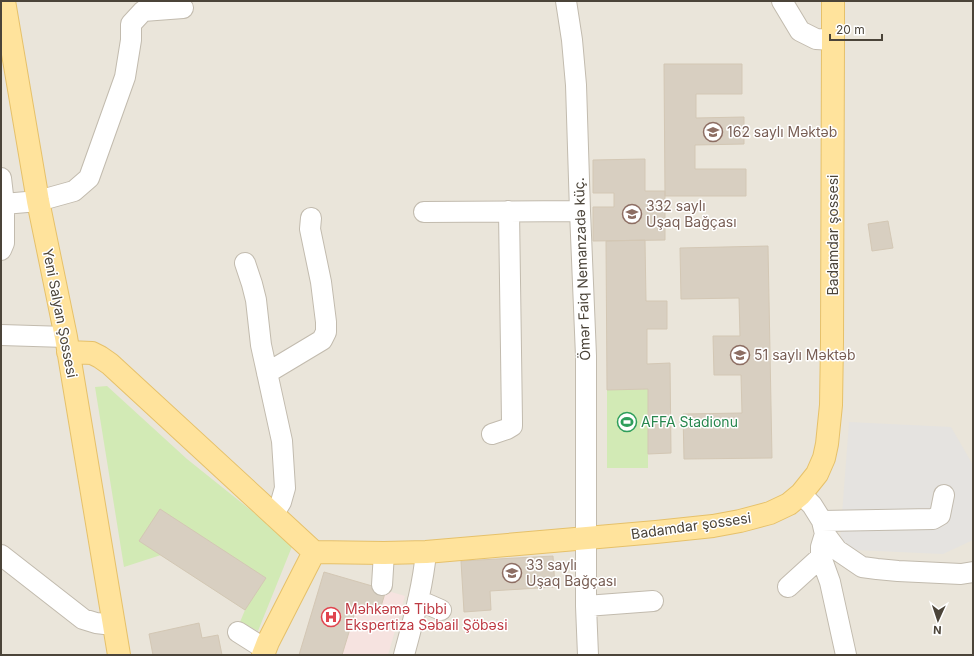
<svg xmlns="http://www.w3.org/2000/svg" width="974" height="656" font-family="Inter,sans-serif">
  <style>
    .residential { fill: #eae5da }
    .medical { fill: #f6e3e0 }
    .green { fill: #d2eab5 }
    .parking { fill: #e5e3e0 }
    .building { fill: #d8cfc1; stroke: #d3c7b4 }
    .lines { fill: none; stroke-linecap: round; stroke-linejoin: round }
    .minor-casing { stroke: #c2bbae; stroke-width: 22 }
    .major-casing { stroke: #e6c16a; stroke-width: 24 }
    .minor { stroke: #fff; stroke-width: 20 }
    .major { stroke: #ffe39c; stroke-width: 22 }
    .labels { text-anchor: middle; stroke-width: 3; stroke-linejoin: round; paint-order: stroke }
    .education-label { font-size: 14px; fill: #785e54; stroke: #fff; text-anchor: start }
    .street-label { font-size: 14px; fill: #4b4439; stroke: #fff }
    .leisure-label { font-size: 14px; fill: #27864d; stroke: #fff; text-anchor: start }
    .health-label { font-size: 14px; fill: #be3a42; stroke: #fff; text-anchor: start }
  </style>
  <rect width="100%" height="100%" fill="#f6f3ec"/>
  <path class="residential" d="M1 1H973V655H1Z"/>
  <path class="medical" d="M324 572 405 596 388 655H299Z"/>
  <path class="green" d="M107 386 187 459 293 544 258 631 240 622 245 610 161 555 124 567 95 387Z
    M648 389V468H607V390Z"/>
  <path class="parking" d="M849 422 951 427 973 465V540L943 554 854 550 840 540Z"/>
  <path class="building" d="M664 64H742V94H696V118L744 117V144L695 145V169H746V196H665Z
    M645 159V191H665V240L593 241V207H614V193H593V160Z
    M888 221 893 248 872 251 868 224Z
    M645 240 646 301H667V329H647V364L670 363 671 453 648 454V389L607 390 606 241Z
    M768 246 772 458 684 459 683 414 742 413 741 375H714L713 336H740L739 298 681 299 680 248Z
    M160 509 266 578 245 610 139 541Z
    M553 556 555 587 490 591 491 610 464 612 461 561Z
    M324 572 386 590 379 613 357 606 342 655H299Z
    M199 623 202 638 218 635 222 655H153L149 634Z"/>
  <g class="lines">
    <g class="minor-casing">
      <path id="minor" d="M566 1 572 40 576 85 580 211 586 356V606L588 655
        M782 1 800 31 816 39 833 40
        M1 178 4 204V243L1 250
        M1 203 4 204 38 201 74 191 89 178 125 77 131 40V24L143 11 183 8
        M424 212 580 211
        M245 263 252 284 256 300 261 345 282 441 285 488 281 502 273 515
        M1 335 66 337
        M267 373 322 340 326 332V322L321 282 310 229 311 218
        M492 434 507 429 512 426V421L509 211
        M801 494 812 505 822 521 825 534 837 550 862 567 877 569 898 571 961 574 973 572
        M822 521 933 519 940 515 944 495
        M825 534 821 547V557L830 582 846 655
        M1 555 83 619 96 623 113 625
        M382 585 384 553
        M788 587 821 557
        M418 600 441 610
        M586 606 653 601
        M238 632 265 649
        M404 655C413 621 423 587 426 552"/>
    </g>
    <g class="major-casing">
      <path id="major" d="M4 1 38 201 66 337 119 655
        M68 352 92 353 100 357 110 364 314 552
        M314 552 384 553 426 552 656 532 713 526 740 521 770 513 789 504 801 494 817 474 824 458 827 444 831 405 832 342 833 40V1
        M263 655 268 642 314 552"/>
    </g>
    <use href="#minor" class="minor"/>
    <use href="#major" class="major"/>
  </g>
  <defs>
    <g id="school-ring" transform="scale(1)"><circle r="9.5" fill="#fff" stroke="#8d6e63" stroke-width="1.5"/><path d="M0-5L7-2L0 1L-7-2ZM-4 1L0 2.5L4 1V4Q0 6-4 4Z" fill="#8d6e63"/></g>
    <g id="stadium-ring" transform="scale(1)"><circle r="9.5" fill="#fff" stroke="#2e9e5b" stroke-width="1.5"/><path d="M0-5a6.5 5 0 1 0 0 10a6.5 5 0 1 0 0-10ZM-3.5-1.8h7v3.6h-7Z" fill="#2e9e5b"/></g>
    <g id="hospital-ring" transform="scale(1)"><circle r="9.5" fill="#fff" stroke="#e0444e" stroke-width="1.5"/><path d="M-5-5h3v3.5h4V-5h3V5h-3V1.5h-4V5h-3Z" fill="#e0444e"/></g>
  </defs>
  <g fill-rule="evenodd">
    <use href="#school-ring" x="713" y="132"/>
    <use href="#school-ring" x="632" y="214"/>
    <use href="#school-ring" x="740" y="355"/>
    <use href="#stadium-ring" x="627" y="422"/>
    <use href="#school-ring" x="512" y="573"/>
    <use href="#hospital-ring" x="331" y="617"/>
  </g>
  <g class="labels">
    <g class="education-label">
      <text x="727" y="137">162 saylı Məktəb</text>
      <text x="646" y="211">332 saylı<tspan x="646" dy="16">Uşaq Bağçası</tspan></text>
      <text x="754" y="360">51 saylı Məktəb</text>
      <text x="526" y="570">33 saylı<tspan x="526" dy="16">Uşaq Bağçası</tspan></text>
    </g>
    <g class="street-label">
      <text transform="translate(833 235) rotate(-90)" y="5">Badamdar şossesi</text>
      <text transform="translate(582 269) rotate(-92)" y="5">Ömər Faiq Nemanzadə küç.</text>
      <text transform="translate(60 313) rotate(79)" y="5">Yeni Salyan Şossesi</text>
      <text transform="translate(691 526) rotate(-8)" y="5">Badamdar şossesi</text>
    </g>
    <g class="leisure-label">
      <text x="641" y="427">AFFA Stadionu</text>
    </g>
    <g class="health-label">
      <text x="345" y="614">Məhkəmə Tibbi<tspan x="345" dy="16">Ekspertiza Səbail Şöbəsi</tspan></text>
    </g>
  </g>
  <rect width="974" height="656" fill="none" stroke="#4b4439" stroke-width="4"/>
  <g transform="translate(938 620) rotate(183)" stroke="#ffffff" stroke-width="3" paint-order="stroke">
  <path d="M0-3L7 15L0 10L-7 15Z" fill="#4b4439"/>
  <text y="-6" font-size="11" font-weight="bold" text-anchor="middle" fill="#4b4439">N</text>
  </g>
  <path d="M830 34v6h52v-6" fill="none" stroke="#4b4439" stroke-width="2"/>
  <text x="836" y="34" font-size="12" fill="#4b4439" stroke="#ffffff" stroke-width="3" paint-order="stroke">20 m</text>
</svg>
